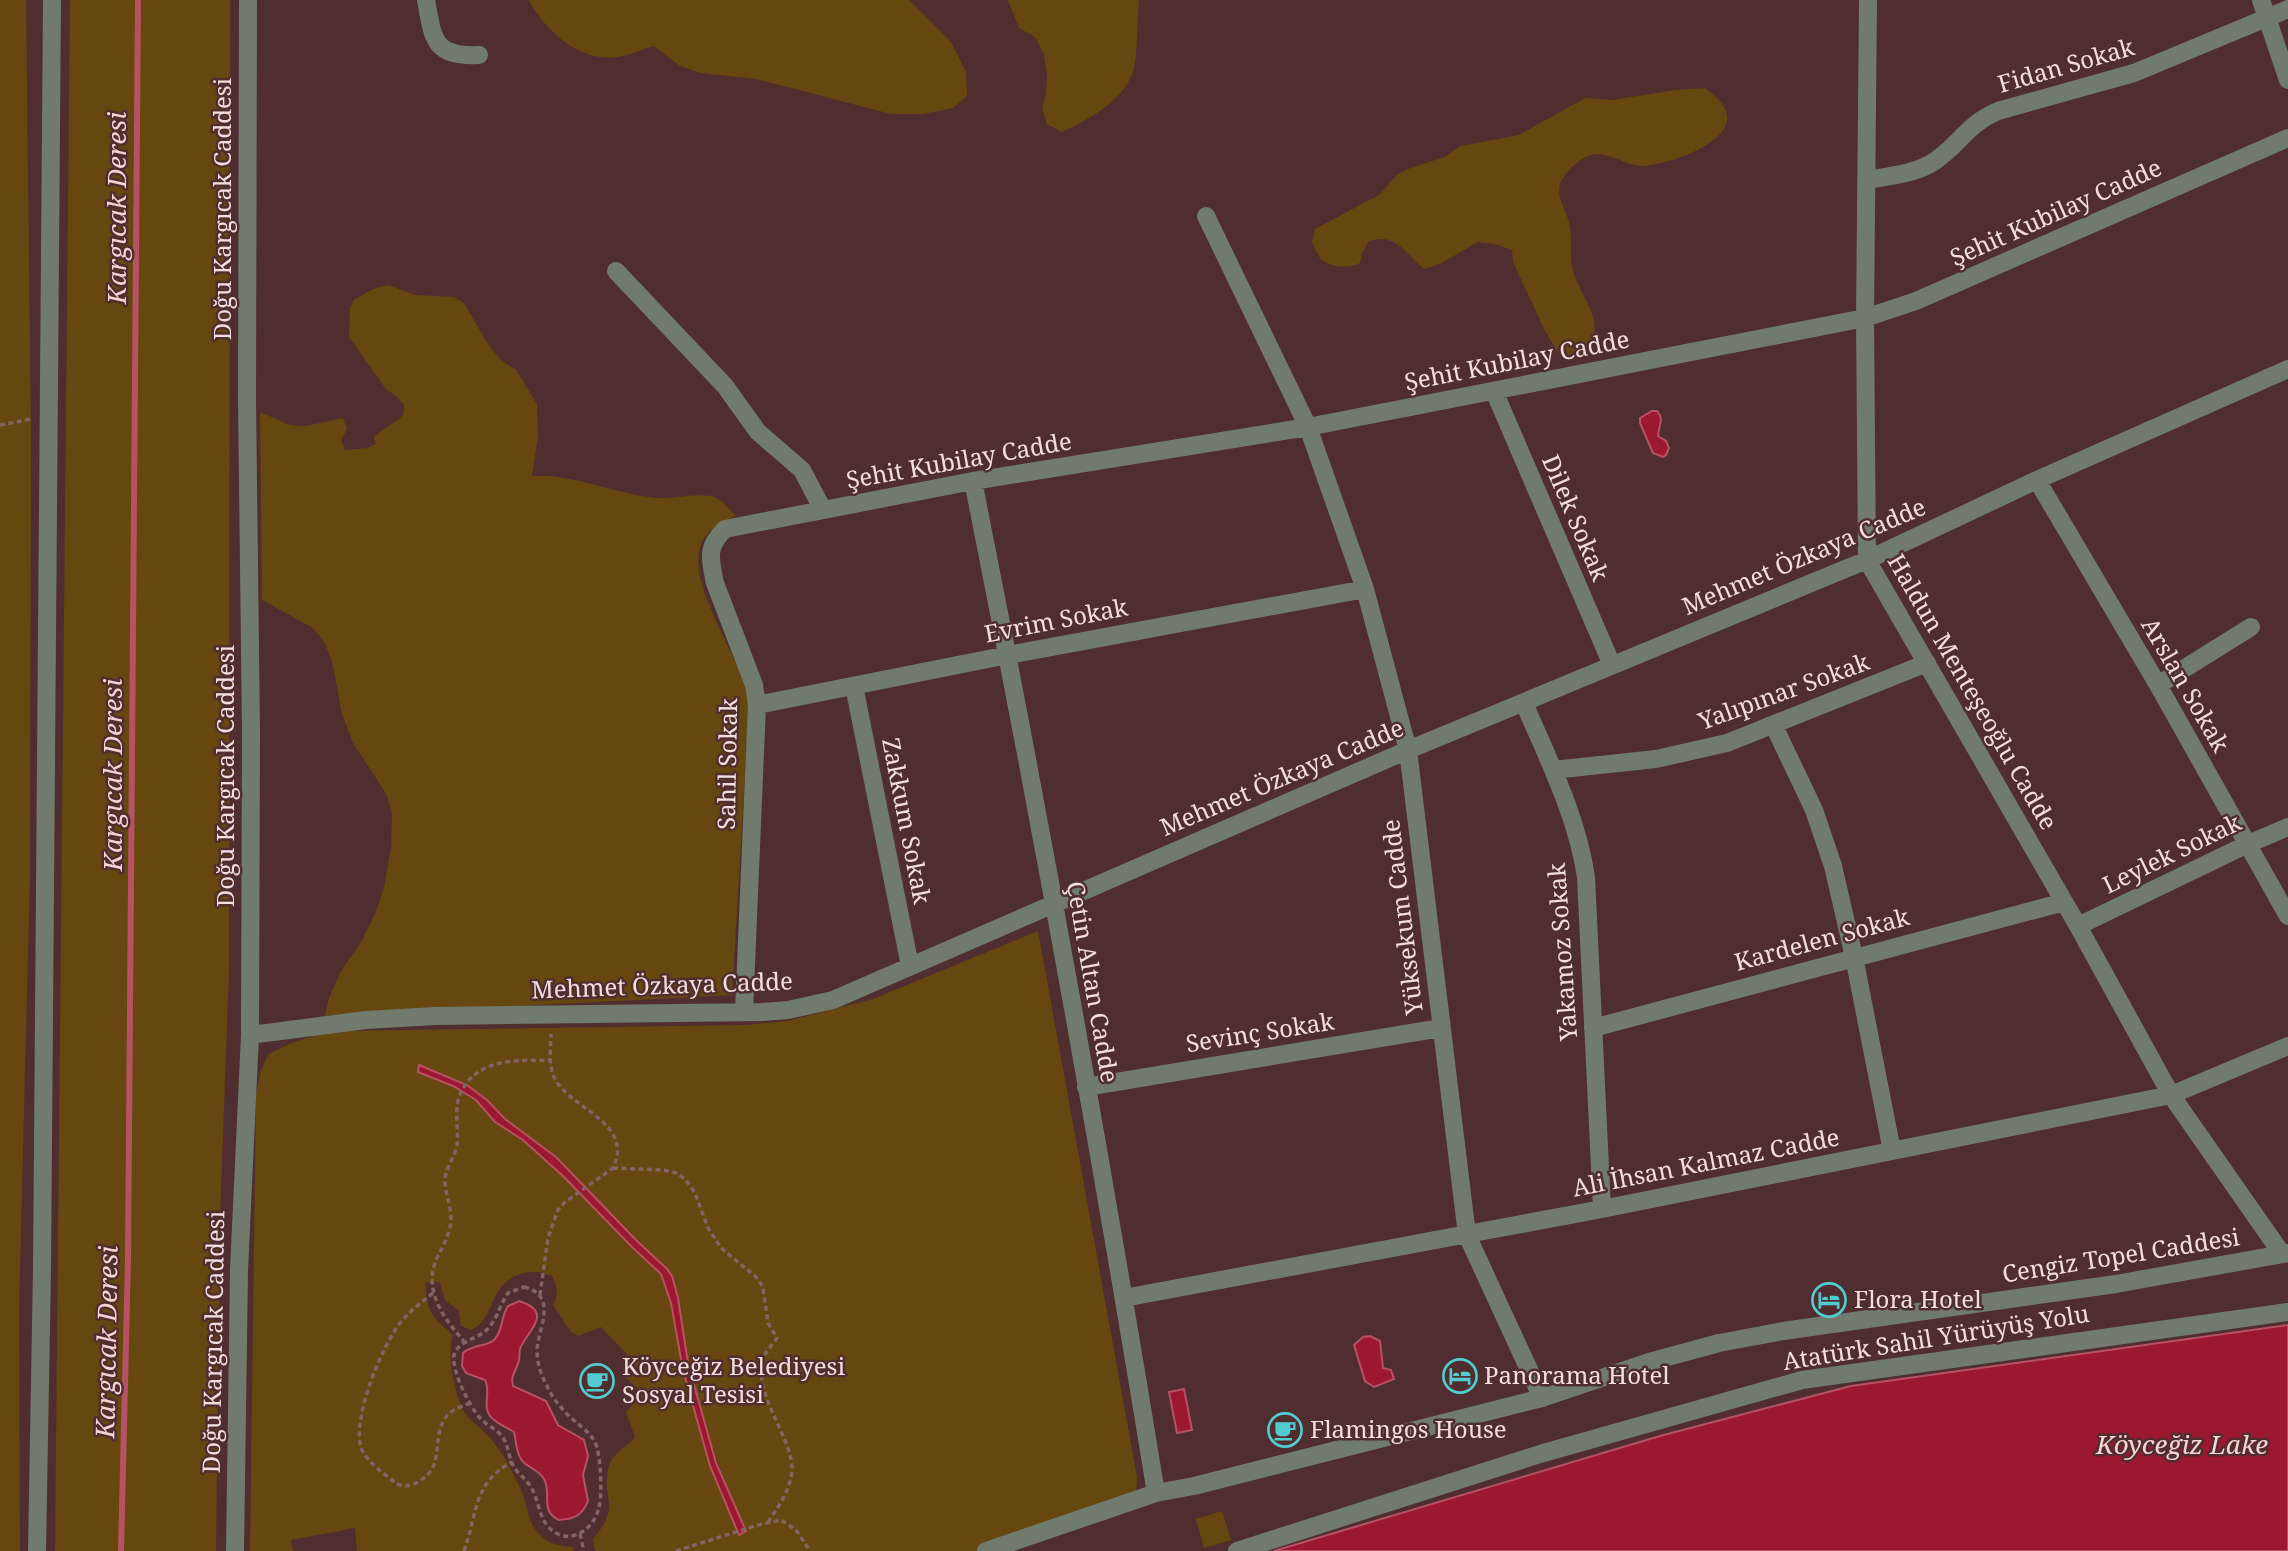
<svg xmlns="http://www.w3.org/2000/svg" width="2288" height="1551" font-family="'Noto Serif',serif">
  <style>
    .green { fill: #65470f; fill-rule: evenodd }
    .water { fill: #9c1730; stroke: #b65264; stroke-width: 2 }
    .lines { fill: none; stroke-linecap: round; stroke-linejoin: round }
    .stream { stroke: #b65264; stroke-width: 6 }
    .path { stroke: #836465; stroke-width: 3.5; stroke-dasharray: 5 3.5; stroke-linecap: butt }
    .minor { stroke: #707a6d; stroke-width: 18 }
    .labels { text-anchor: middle; stroke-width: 5; stroke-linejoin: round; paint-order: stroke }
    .street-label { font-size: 24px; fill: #f3dddd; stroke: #502e2f }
    .poi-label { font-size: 24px; fill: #f3dddd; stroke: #502e2f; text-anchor: start }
    .water-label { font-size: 26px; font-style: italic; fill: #f6d4d3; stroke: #502e2f }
  </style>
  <rect width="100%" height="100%" fill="#502e2f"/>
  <path class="green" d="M0 0H26L31 435 30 875 19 1309 20 1551H0Z
    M70 0H230L229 970 220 1218 216 1551H55Z
    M529 0H909L951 42 966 72 967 96 953 108 923 114H891L756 79 701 73 680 66 654 46C642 49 629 56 617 57 579 62 545 31 529 0Z
    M1008 0H1139C1137 17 1138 58 1133 72 1122 102 1089 119 1062 132L1047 124 1042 107 1046 94 1047 75 1044 54 1035 37 1019 28Z
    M1705 88C1715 96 1725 103 1727 116 1730 145 1665 165 1642 166 1627 166 1611 153 1596 154 1586 155 1576 163 1569 170 1565 174 1559 183 1559 189 1559 200 1565 209 1568 219 1574 236 1568 254 1573 271 1579 294 1607 323 1588 344 1580 353 1572 356 1560 356L1544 329 1513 262 1512 250 1495 244 1478 242 1440 264 1424 269C1405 254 1395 231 1368 242L1362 253 1360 263C1349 269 1330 268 1320 258 1317 254 1314 246 1312 242L1315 229 1379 195 1397 175 1408 169 1444 157 1461 146 1519 135 1585 98 1612 100 1675 90Z
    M388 285 415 295 454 297 464 303 488 344 500 359 516 370 537 404 538 436 532 476C575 474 613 494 656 498 674 499 693 493 711 496 722 498 729 509 736 516 718 523 703 532 699 552 692 588 735 652 745 686 747 693 748 701 749 708L732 995 325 1016 329 998 341 971 361 942 376 912 384 887 391 848 392 816 387 795 353 743 342 714 332 661 324 642 313 628 262 600 260 412 290 425 306 426 343 418 347 429 341 440 345 450 367 448 376 444 374 437C384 428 395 423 404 414V405L397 397 386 389 349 337 350 308 354 300 373 289Z
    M1038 931 1137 1477C1136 1504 1133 1509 1109 1519L990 1551H595L593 1539C623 1504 600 1500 609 1466 612 1453 628 1447 635 1437L626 1412 643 1393 625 1377 634 1362 601 1327 578 1336 571 1332 553 1305C559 1294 557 1286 552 1276 539 1271 529 1270 515 1276 487 1291 495 1320 471 1330L461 1326 459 1311 445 1300 440 1282 425 1283C428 1315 431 1315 453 1335 446 1354 455 1402 468 1417 475 1425 485 1431 491 1439 503 1453 514 1474 521 1490 528 1505 527 1522 539 1534 548 1544 560 1546 573 1547L574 1551H357L355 1528 291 1540 293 1551H250L256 1096 261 1070 268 1055C293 1040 318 1033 346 1031L746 1025 788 1021 873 999ZM437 1071 477 1092 505 1119 556 1157 672 1276C680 1304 682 1333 688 1361 701 1420 721 1476 746 1531L739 1534 710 1466 683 1370 671 1303 661 1274 632 1247 564 1177 476 1100 453 1086 418 1072Z
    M1222 1511 1231 1540 1204 1548 1196 1519Z"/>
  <path class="water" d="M1652 411H1657C1665 420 1658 427 1658 436L1666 441 1669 448 1666 455 1663 457 1653 453 1640 423V418Z
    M419 1065 467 1085 487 1100 505 1119 556 1157 636 1240 667 1269 672 1276 678 1298 688 1363 716 1463 746 1531 739 1535 710 1466 683 1370 671 1303 661 1274 632 1247 564 1177 523 1140 495 1122 476 1100 453 1086 418 1072Z
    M519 1301C557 1313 524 1334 520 1349 519 1353 520 1357 519 1360 517 1371 510 1374 513 1386L546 1401 558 1425 584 1440 588 1456 583 1475 588 1501C582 1516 574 1519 559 1520 540 1511 551 1495 545 1481 540 1469 526 1468 521 1459 516 1452 516 1440 514 1432 507 1427 499 1425 493 1419 480 1408 492 1393 485 1380L466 1373 462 1366 463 1353C473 1344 488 1347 495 1339 503 1330 501 1316 508 1306Z
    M2288 1325V1551H1274L1660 1436 1851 1386Z
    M1370 1336 1380 1341 1383 1368 1391 1370 1394 1379 1374 1387 1365 1381 1354 1345 1363 1337Z
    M1184 1389 1192 1430 1177 1433 1169 1392Z"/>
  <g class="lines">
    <path class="stream" d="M121 1551 128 1259 138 0"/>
    <path class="path" d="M0 425 32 419
      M613 1168 663 1170 677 1173 686 1180 695 1193 708 1228 721 1248 756 1277 763 1287 768 1323 777 1338C774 1344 767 1349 765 1355 749 1390 792 1435 792 1469 791 1489 779 1506 768 1522
      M524 1287C559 1296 538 1328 537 1350 537 1363 541 1375 547 1386 552 1397 560 1407 569 1416 578 1425 589 1431 595 1442 601 1454 603 1498 598 1511 593 1527 575 1542 558 1534 538 1524 541 1505 532 1489 528 1481 521 1476 515 1469 508 1458 509 1444 501 1435 495 1428 486 1425 480 1418 470 1407 451 1370 454 1355 457 1343 474 1339 483 1333 496 1324 499 1306 508 1293Z
      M433 1293C422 1302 410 1311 401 1322 382 1345 350 1422 362 1450 369 1464 385 1474 397 1484 405 1487 411 1486 418 1482 447 1466 430 1438 446 1417 451 1409 462 1407 470 1403
      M540 1295 548 1238 558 1210 565 1202 613 1168C635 1122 570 1110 554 1077 548 1065 551 1046 551 1034
      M465 1343C453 1328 439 1313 434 1293 426 1263 445 1251 450 1227 454 1211 445 1196 445 1180 445 1168 455 1157 457 1145 459 1129 454 1111 459 1097 461 1091 466 1083 470 1079 492 1057 523 1061 551 1060
      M580 1534 584 1551
      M464 1551C478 1513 472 1484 512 1462
      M676 1551 758 1525 781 1520 796 1530 810 1551"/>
    <path class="minor" d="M426 0C433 39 433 57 479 55
      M1868 0 1865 318 1867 560 2078 926 2171 1095 2282 1254
      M2261 0 2288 80
      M1867 180C1889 176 1916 174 1935 161 1960 144 1967 124 1998 111L2134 73 2288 9
      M1206 216 1308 427 1365 589 1408 750 1467 1235 1542 1398
      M616 271 725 386 758 432 802 470 823 510
      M1494 391 1612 665
      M2037 480 2158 685 2288 916
      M973 481C1040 817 1101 1155 1156 1493
      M2158 685 2251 627
      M854 686 910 966
      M1524 703C1548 759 1577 816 1586 877L1602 1209
      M757 705 1008 655 1365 589
      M1774 726 1814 810 1833 866 1854 957 1892 1151
      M1553 770 1656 759 1727 743 1927 663
      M2078 926 2248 844 2288 827
      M744 1012 757 705 754 685 715 583C710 559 706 547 725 529L973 481 1308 427 1865 318 1916 301 2288 138
      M1593 1028 2064 902
      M250 1035 366 1020 435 1016 762 1012 788 1010 833 1000 1408 750 1867 560 2037 480 2288 369
      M1086 1087 1441 1028
      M1124 1298 1602 1209 2171 1095 2288 1046
      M37 1551 42 1269 52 0
      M235 1551 239 1270 250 1035 251 733 247 400 248 0
      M986 1551 1156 1493 1194 1486 1542 1398 1649 1362 1719 1343 1783 1331 2116 1284 2288 1253
      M1237 1551 1540 1454 1802 1380 2288 1312"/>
  </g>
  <defs>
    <g id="hotel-ring" transform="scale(1.75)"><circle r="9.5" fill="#502e2f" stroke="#52ccd0" stroke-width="1.5"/><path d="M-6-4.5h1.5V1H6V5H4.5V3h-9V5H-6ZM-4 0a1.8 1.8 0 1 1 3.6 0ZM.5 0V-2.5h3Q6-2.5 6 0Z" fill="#52ccd0"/></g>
    <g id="cafe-ring" transform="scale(1.75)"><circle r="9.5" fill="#502e2f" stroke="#52ccd0" stroke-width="1.5"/><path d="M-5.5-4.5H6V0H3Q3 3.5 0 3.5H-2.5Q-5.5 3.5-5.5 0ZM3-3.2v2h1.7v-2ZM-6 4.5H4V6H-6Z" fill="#52ccd0"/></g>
  </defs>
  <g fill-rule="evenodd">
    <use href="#hotel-ring" x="1829" y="1300"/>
    <use href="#hotel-ring" x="1460" y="1376"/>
    <use href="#cafe-ring" x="597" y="1381"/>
    <use href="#cafe-ring" x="1285" y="1430"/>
  </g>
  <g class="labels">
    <g class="street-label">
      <text transform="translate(2066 66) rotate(-16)" y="8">Fidan Sokak</text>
      <text transform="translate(223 209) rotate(-90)" y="8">Doğu Kargıcak Caddesi</text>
      <text transform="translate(2056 213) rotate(-24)" y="8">Şehit Kubilay Cadde</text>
      <text transform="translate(1517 361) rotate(-11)" y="8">Şehit Kubilay Cadde</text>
      <text transform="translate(959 461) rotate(-10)" y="8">Şehit Kubilay Cadde</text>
      <text transform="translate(1575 518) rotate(67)" y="8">Dilek Sokak</text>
      <text transform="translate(1804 557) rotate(-23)" y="8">Mehmet Özkaya Cadde</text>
      <text transform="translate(1056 621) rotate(-11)" y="8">Evrim Sokak</text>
      <text transform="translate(2185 685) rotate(60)" y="8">Arslan Sokak</text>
      <text transform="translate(1784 692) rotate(-20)" y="8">Yalıpınar Sokak</text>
      <text transform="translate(1972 692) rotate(60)" y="8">Haldun Menteşeoğlu Cadde</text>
      <text transform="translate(728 764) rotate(-89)" y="8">Sahil Sokak</text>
      <text transform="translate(226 776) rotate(-90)" y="8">Doğu Kargıcak Caddesi</text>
      <text transform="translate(1282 778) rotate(-23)" y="8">Mehmet Özkaya Cadde</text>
      <text transform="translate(906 821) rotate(79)" y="8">Zakkum Sokak</text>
      <text transform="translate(2172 854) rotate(-26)" y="8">Leylek Sokak</text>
      <text transform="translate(1403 917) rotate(-97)" y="8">Yüksekum Cadde</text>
      <text transform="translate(1822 940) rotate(-15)" y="8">Kardelen Sokak</text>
      <text transform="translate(1563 952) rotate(-94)" y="8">Yakamoz Sokak</text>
      <text transform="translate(1092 982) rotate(80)" y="8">Çetin Altan Cadde</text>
      <text transform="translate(662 986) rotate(-2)" y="8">Mehmet Özkaya Cadde</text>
      <text transform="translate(1260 1033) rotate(-9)" y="8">Sevinç Sokak</text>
      <text transform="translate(1706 1163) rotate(-11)" y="8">Ali İhsan Kalmaz Cadde</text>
      <text transform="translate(2121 1256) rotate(-9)" y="8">Cengiz Topel Caddesi</text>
      <text transform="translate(1936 1338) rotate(-9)" y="8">Atatürk Sahil Yürüyüş Yolu</text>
      <text transform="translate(214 1342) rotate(-89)" y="8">Doğu Kargıcak Caddesi</text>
    </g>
    <g class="poi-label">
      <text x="1854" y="1308">Flora Hotel</text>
      <text x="622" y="1375">Köyceğiz Belediyesi<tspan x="622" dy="28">Sosyal Tesisi</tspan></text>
      <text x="1484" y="1384">Panorama Hotel</text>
      <text x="1310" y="1438">Flamingos House</text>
    </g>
    <g class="water-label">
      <text transform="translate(117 208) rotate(-90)" y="9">Kargıcak Deresi</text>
      <text transform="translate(113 775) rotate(-90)" y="9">Kargıcak Deresi</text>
      <text transform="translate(107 1342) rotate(-89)" y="9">Kargıcak Deresi</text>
      <text x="2182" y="1454">Köyceğiz Lake</text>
    </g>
  </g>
</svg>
